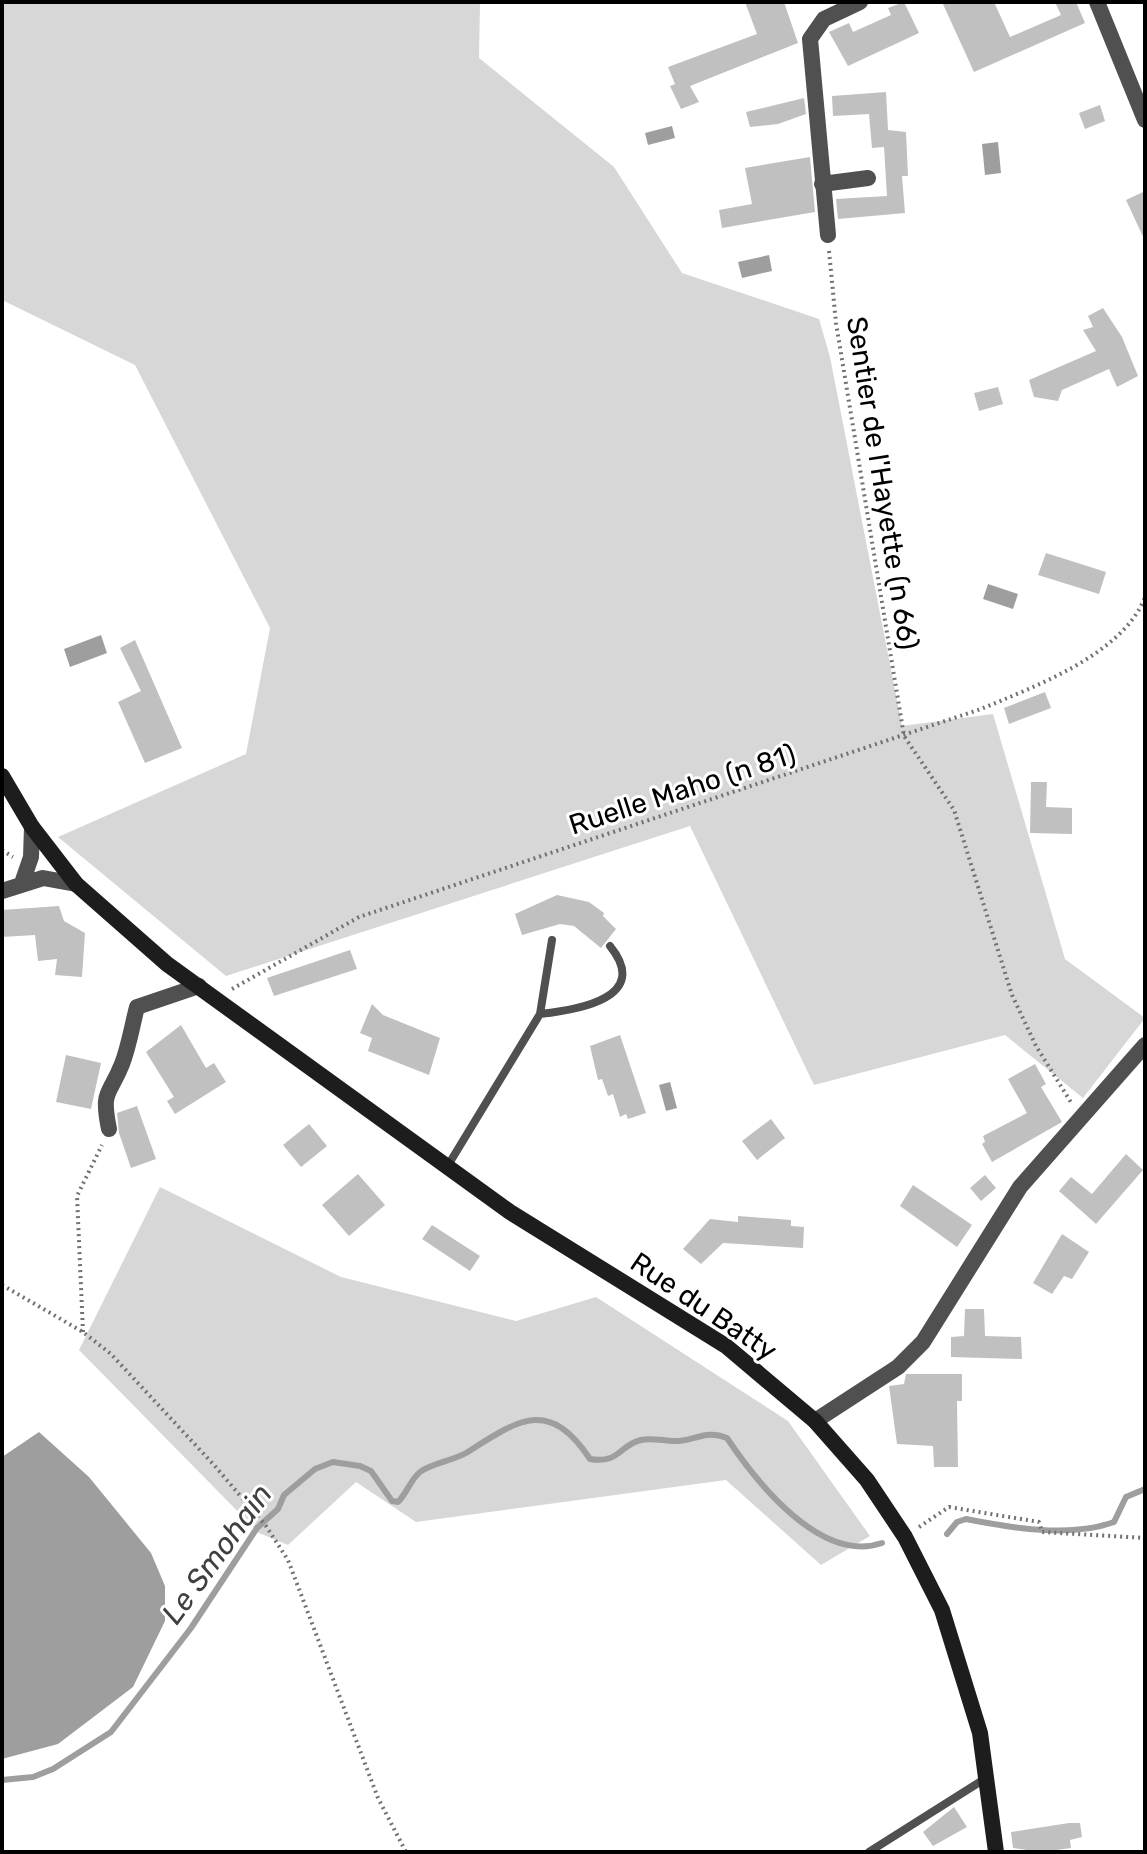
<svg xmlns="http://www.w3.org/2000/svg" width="1147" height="1854" font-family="Rubik,sans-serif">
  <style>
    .green { fill: #d7d7d7 }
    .water { fill: #9e9e9e }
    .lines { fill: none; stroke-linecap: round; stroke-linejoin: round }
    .stream { stroke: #9e9e9e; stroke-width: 6 }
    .building { fill: #c0c0c0 }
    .path { stroke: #727272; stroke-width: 4; stroke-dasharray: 2 4; stroke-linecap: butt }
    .lane { stroke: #505050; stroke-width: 8 }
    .street { stroke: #505050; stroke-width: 16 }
    .secondary { stroke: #1d1d1d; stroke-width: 16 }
    .labels { text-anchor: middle; stroke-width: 6; stroke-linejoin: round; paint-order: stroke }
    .street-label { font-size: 28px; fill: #000; stroke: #fff }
    .water-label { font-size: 30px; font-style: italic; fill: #3f3f3f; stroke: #fff }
  </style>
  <rect width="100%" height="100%" fill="#fff"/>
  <path class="green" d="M2 2H480L479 58 614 167 682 273 819 319 830 357 902 726 993 714 1065 959 1145 1018 1083 1098 1005 1035 814 1085 690 826 226 976 58 837 246 754 270 628 135 365 2 300Z
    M160 1187 341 1277 516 1321 596 1297 788 1421 870 1536 821 1565 726 1480 416 1522 356 1482 288 1545 259 1533 79 1350Z"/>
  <path class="water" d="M672 126 675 138 648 145 645 133Z
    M998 142 1001 173 985 175 982 144Z
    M769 255 772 271 742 278 738 262Z
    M988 584 1018 594 1013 609 983 599Z
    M101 635 107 653 70 667 64 649Z
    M670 1082 677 1108 666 1111 659 1085Z
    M39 1432 89 1477 151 1553 165 1586V1621L133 1687 58 1744 2 1759V1457Z"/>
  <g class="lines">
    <path class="stream" d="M947 1534 957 1522 966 1519C1011 1528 1071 1538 1114 1522L1126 1497 1145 1489
      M2 1780 33 1777 53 1769 111 1732 191 1628 257 1528 278 1509 284 1495 315 1469 333 1462 360 1466 371 1471 392 1501 398 1502C407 1493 411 1479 420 1472 432 1463 452 1461 466 1453 517 1421 548 1396 590 1459 620 1464 619 1445 641 1440 653 1437 667 1442 679 1441 698 1439 707 1430 727 1438 757 1483 821 1564 882 1543"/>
  </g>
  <path class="building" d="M745 2H784L798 43 690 86 699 102 681 109 670 86 675 84 668 67 757 34Z
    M904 2 919 33 848 66 829 32 849 23 853 32 891 15 888 8Z
    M942 2H994L1010 37 1061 15 1055 2H1076L1085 23 974 72Z
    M886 92 888 130 906 132 908 176H902L905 213 838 219 836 199 887 196 884 147 872 148 869 114 833 116 832 96Z
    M804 98 806 114 778 124 750 127 746 112Z
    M1100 105 1105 121 1085 129 1079 113Z
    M810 157 815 212 722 228 719 210 752 204 745 168Z
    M1145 191V241L1126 200Z
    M1103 308 1122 337 1138 376 1117 387 1109 369 1062 390 1058 401 1034 397 1029 380 1096 351 1083 330 1093 327 1088 316Z
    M998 387 1003 404 979 411 974 393Z
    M1046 553 1106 572 1099 594 1038 575Z
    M135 640 182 748 145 763 118 702 141 691 120 648Z
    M1045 692 1051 708 1009 724 1004 708Z
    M1031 782H1047L1046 807 1072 808V834L1030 833Z
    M557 895 589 902 604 913 603 916 616 929 601 948 574 926 560 924 522 935 515 914Z
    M59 906 64 921 85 933 82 977 55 975 57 959 38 961 35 935 2 937V910Z
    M350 950 357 969 274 996 267 978Z
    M372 1004 383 1015 440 1038 429 1075 368 1051 372 1038 360 1033Z
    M181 1025 206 1068 214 1063 226 1082 175 1114 167 1101 174 1097 146 1052Z
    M620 1035 646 1113 628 1119 626 1114 620 1117 613 1094 608 1096 602 1079 598 1080 590 1046Z
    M66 1055 101 1063 91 1109 56 1102Z
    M1035 1064 1046 1084 1041 1087 1062 1122 992 1162 982 1144 985 1142 983 1136 1027 1113 1008 1079Z
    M137 1106 156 1159 131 1168 119 1133 117 1113Z
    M771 1119 785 1138 757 1160 742 1141Z
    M309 1124 327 1146 301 1167 283 1145Z
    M1126 1154 1143 1170 1096 1224 1059 1191 1071 1177 1092 1194Z
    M358 1174 385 1205 349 1236 322 1205Z
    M985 1175 996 1188 981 1201 970 1188Z
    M913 1185 972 1225 957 1247 900 1206Z
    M738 1216 791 1220V1226L804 1227 803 1248 723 1243 701 1264 683 1249 710 1219 738 1222Z
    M432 1225 480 1256 470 1271 422 1239Z
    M1062 1234 1089 1252 1072 1279 1064 1276 1052 1294 1033 1283Z
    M965 1309H984L985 1336 1021 1337 1022 1359 951 1357V1337L964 1336Z
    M906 1374H962V1401H957L958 1467H934L933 1446 897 1444 889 1386 904 1384Z
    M954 1807 967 1827 933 1846 923 1832Z
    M1069 1823H1080L1082 1837 1070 1840 1071 1848 1042 1852 1013 1848 1011 1832Z"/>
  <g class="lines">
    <path class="path" d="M829 251 836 323 904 736 954 810 1012 995 1036 1046 1072 1104
      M2 850 13 857
      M232 989 359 917 981 709C1033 687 1123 655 1145 597
      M2 1285 83 1332 111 1354 214 1465 266 1526 288 1560 378 1798 406 1852
      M83 1332 77 1196 102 1145
      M919 1527 949 1507 1039 1522 1042 1532 1145 1538"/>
    <path class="lane" d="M540 1014C577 1010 652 998 610 946
      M447 1167 540 1014 552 940
      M869 1852 986 1778"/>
    <path class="street" d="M1097 2 1145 120
      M822 184 868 178
      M828 235 810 39 824 19 860 2
      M22 883 31 857 32 827
      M2 891 43 878 76 884
      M109 1129C101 1089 109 1097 122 1064 129 1046 132 1026 137 1007L199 986
      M815 1421 898 1367 923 1342 1020 1187 1145 1045"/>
    <path class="secondary" d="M2 776 32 827 76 884 167 964 510 1212 726 1346 815 1421 867 1480 905 1537 942 1610 980 1733 996 1852"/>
  </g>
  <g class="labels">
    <g class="street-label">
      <text transform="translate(883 483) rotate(81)" y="10">Sentier de l'Hayette (n 66)</text>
      <text transform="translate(682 789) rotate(-18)" y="10">Ruelle Maho (n 81)</text>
      <text transform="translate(704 1306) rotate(34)" y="10">Rue du Batty</text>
    </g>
    <g class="water-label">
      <text transform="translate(217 1554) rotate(-54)" y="10">Le Smohain</text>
    </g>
  </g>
  <rect width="1147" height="1854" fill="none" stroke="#000000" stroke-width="8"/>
</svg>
